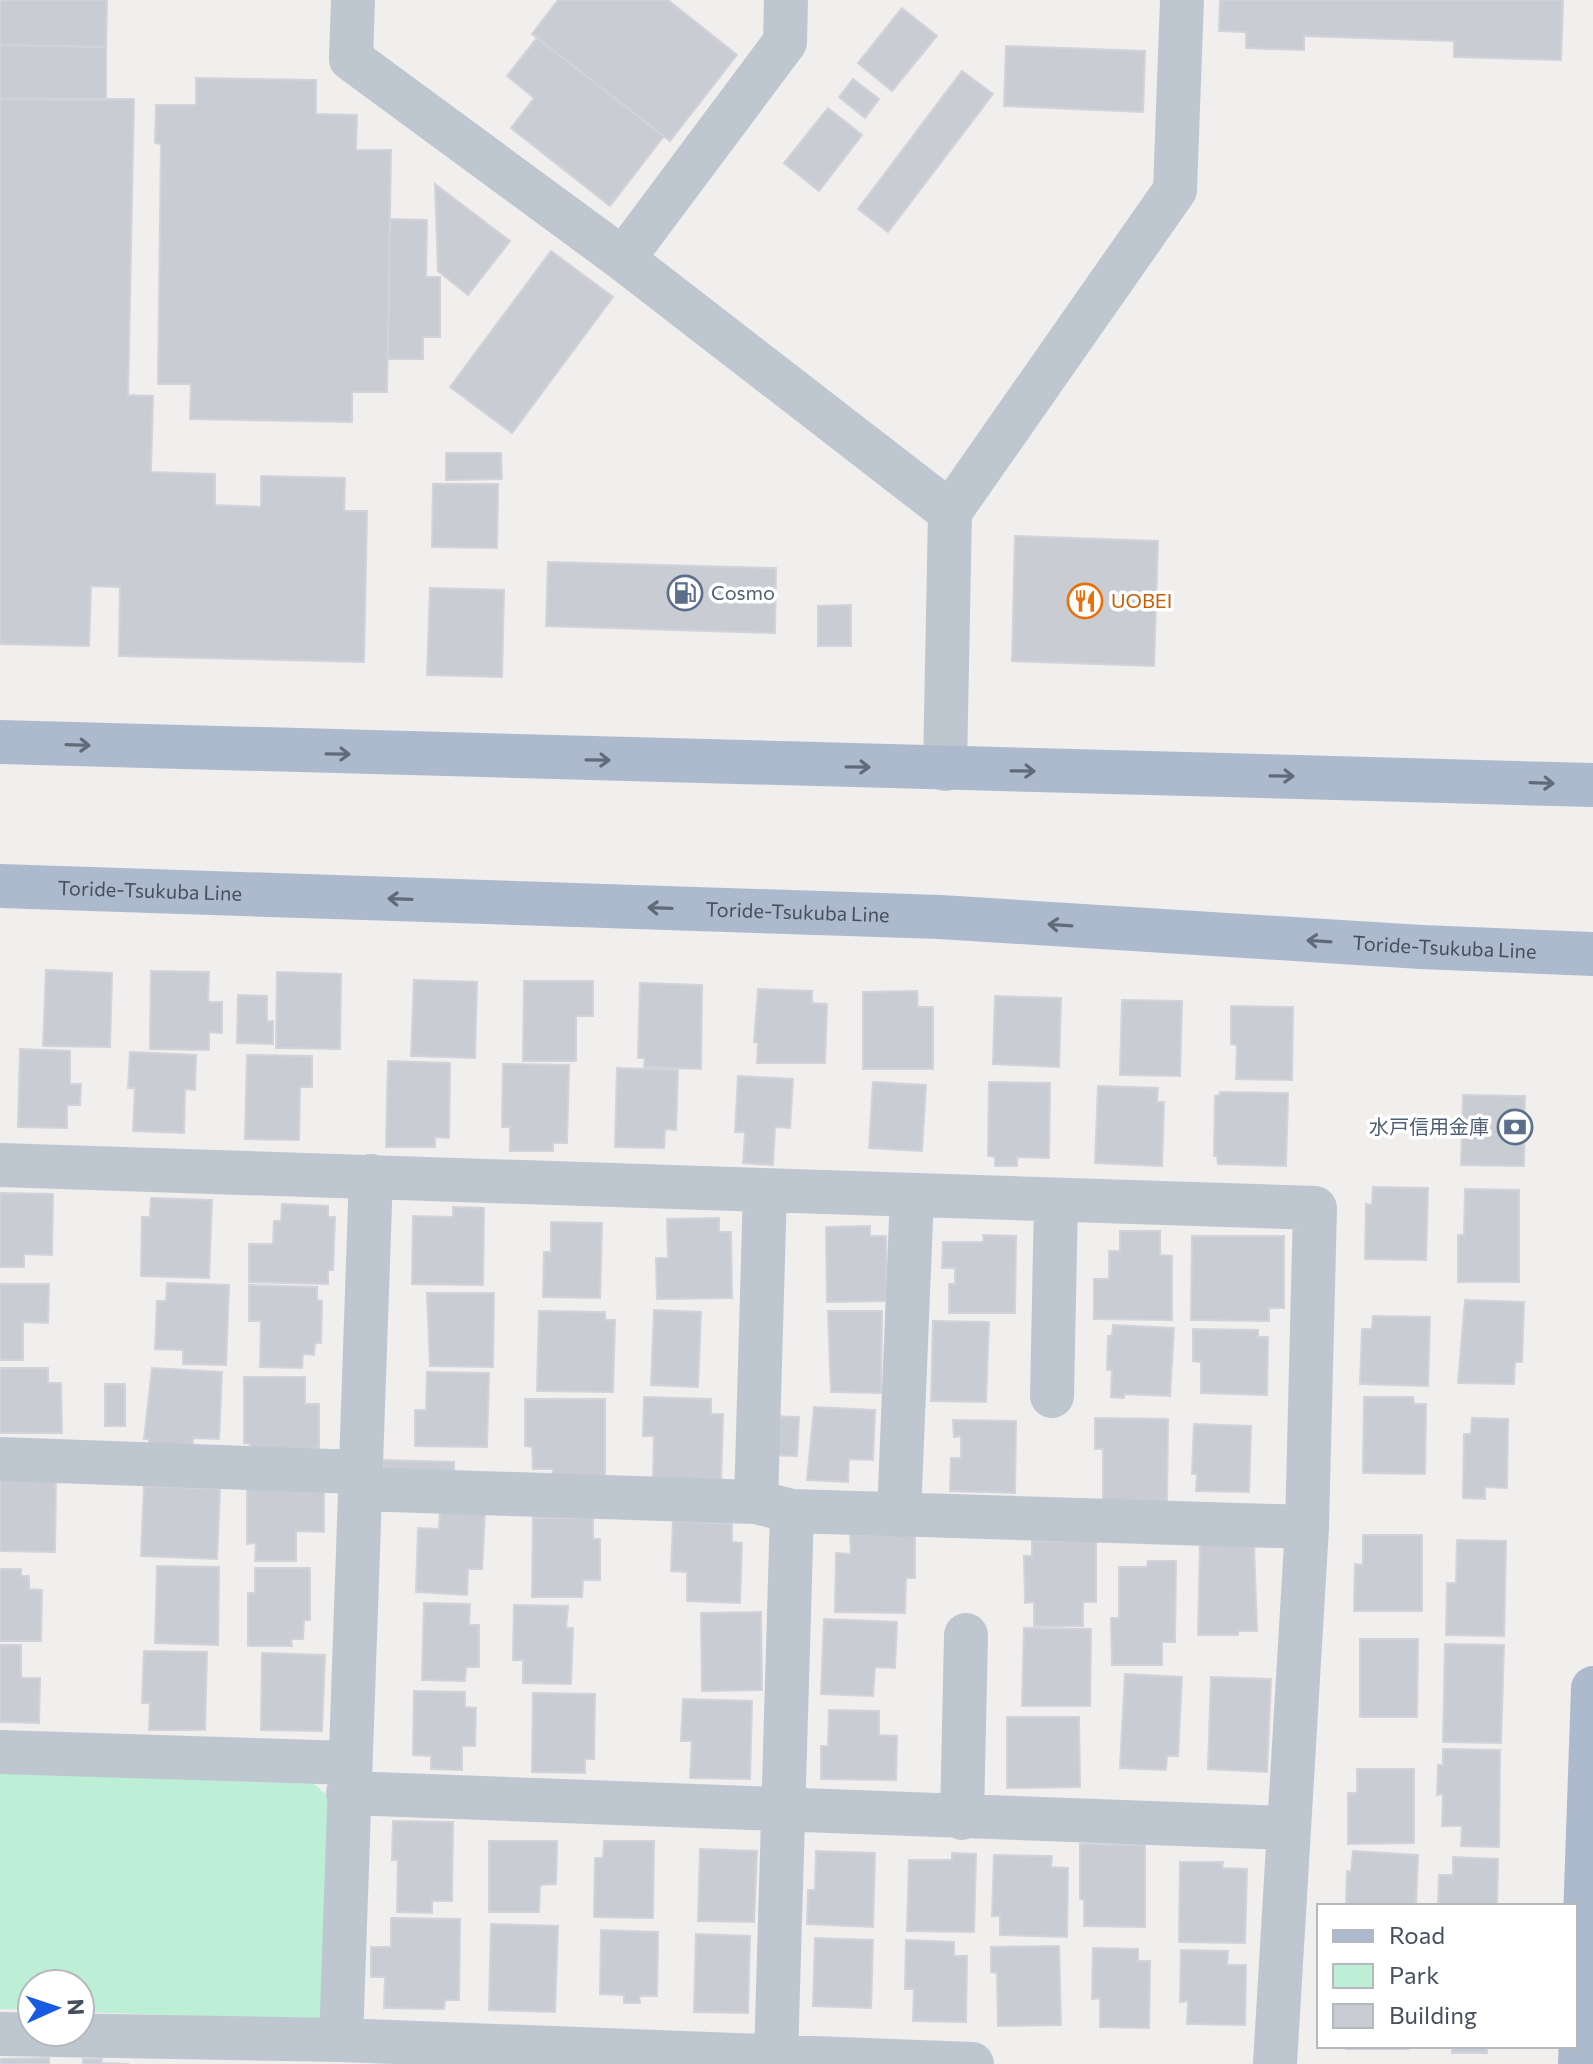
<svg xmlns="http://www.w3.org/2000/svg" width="1593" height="2064" font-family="Commissioner,'Noto Sans JP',sans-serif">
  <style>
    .green { fill: #bcefd5 }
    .building { fill: #caccd4; stroke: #d2d3da; stroke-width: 2 }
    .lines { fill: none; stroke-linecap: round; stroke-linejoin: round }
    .minor { stroke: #bec7d0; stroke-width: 44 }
    .primary { stroke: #adbacd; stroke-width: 44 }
    .oneway { stroke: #606a78 }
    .labels { text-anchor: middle; stroke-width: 7; stroke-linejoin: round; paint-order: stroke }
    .service-label { font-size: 20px; fill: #4e5e75; stroke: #fff; text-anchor: start }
    .food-label { font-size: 20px; fill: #c56008; stroke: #fff; text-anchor: start }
    .street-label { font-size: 20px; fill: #464f5c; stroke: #fff }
  </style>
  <rect width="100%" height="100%" fill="#f1eeee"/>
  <path class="green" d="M0 1773 314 1784 330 1798 323 2020 80 2012V1984H32V2010L0 2009Z"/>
  <path class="building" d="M0 0H107L106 47 0 45Z
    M558 0H668L737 55 670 141 532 34Z
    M1220 0H1563L1561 60 1454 57V41L1304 36V50L1246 48V32L1219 31Z
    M902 8 937 36 892 91 858 63Z
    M537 38 664 136 610 206 511 128 534 98 507 76Z
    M0 45 106 47V100L0 99Z
    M1006 46 1145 51 1143 112 1004 106Z
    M962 71 993 94 888 232 858 209Z
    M196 78 316 80V114L357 115 356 150H391L387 392H352V422L190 419 191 384H158L161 144 155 143 156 105H196Z
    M853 79 879 99 865 118 839 97Z
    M0 99H134L128 395 153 396 151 472 215 474V505L261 507V476L345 478 344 511H367L364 662 119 656 120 587 91 586 89 646 0 644Z
    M828 108 862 135 819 191 784 163Z
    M435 184 510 241 468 295 438 271Z
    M390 219 427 220 426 277H440V337H423V359H388Z
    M551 251 613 297 512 433 450 387Z
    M446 453H501L502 479 446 480Z
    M433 484H498L497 548 432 547Z
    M1015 536 1158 541 1154 666 1012 661Z
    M548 562 776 568 775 633 546 626Z
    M430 588 504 590 502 677 427 675Z
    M851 605V646H818V606Z
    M46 970 112 973 110 1047 43 1046Z
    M151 971 209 972 208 1002H222V1033L209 1032V1050L150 1049Z
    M277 972 341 974 340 1049 276 1048Z
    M414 980 477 982 475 1058 411 1056Z
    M524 981H593V1016H576V1061H523Z
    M640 983 702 985 701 1069 644 1067 645 1058H638Z
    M758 989 812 991V1003L827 1004 825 1063H757L758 1043 754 1042Z
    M917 991 918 1007H933V1069H863V992Z
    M238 995 267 996V1022L273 1021V1044L237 1043Z
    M995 996 1061 998 1059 1067 993 1064Z
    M1122 1000 1182 1001 1180 1076 1120 1075Z
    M1231 1006 1293 1007 1292 1080 1236 1079 1237 1045 1231 1044Z
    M20 1049 70 1051V1084H81L80 1105H67V1128L18 1127Z
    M130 1052 196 1055 195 1090 185 1089 184 1133 133 1131 135 1088H128Z
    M247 1055 312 1056V1087H300L299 1140 245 1139Z
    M388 1061 450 1063 449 1138 435 1137V1147H386Z
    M503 1064 569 1065 567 1143H553V1151H510V1127H502Z
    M617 1068 678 1070 676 1130 665 1129 664 1148 615 1147Z
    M738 1076 793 1079 790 1128 775 1127 773 1165 743 1163 745 1132H735Z
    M873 1082 926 1085 922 1151 869 1148Z
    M989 1082 1050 1083 1049 1158 1017 1157V1166H995V1157L988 1156Z
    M1098 1086 1158 1088 1157 1102H1164L1162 1166 1095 1163Z
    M1220 1092 1288 1093 1286 1166 1218 1164 1217 1156H1214L1215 1096 1220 1095Z
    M1463 1095 1525 1096 1524 1166 1461 1165Z
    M1373 1187 1428 1188 1426 1260 1365 1259 1366 1204 1372 1205Z
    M1465 1189 1519 1190V1282H1458V1235H1464Z
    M0 1193 53 1194 52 1255 24 1254V1267H0Z
    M151 1198 212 1200 209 1278 141 1276 142 1217H150Z
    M282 1204 328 1206V1217H335L333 1270H328V1284L249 1282V1244H273L274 1221H281Z
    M453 1207 484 1208 483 1285 412 1284 413 1216 453 1217Z
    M719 1218V1232H731L732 1298 657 1299 656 1258H668L667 1219Z
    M551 1222 602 1223 600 1298 543 1297 544 1252H551Z
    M870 1226V1236H886L887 1301 827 1302 826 1227Z
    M1120 1231H1160V1255L1172 1256V1320L1094 1319V1279H1109V1251H1120Z
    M983 1235 1016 1236 1015 1313H949V1284H955V1268H942L943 1242H984Z
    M1192 1236H1284V1308H1269V1321L1191 1320Z
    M167 1283 229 1285 226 1365 183 1364V1350L155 1349 157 1301H166Z
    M0 1284H49L48 1323 23 1322V1360H0Z
    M249 1285 317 1287V1300L322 1301 321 1343H315L314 1355 303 1354 302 1368 260 1367 261 1321H249Z
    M427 1293H494L493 1367 430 1366Z
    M1465 1300 1524 1302 1522 1362H1515L1514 1384 1458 1383Z
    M654 1310 701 1312 698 1387 651 1385Z
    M539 1311 605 1312V1320H615L613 1392 537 1391Z
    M828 1311H882L881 1393 831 1392Z
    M1373 1316 1430 1317 1428 1386 1360 1384 1362 1329H1372Z
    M933 1321 989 1322 986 1402 931 1401Z
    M1113 1325 1174 1328 1170 1396 1124 1394V1398L1111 1397 1112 1370H1107L1108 1336H1112Z
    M1193 1329 1258 1330V1337H1268L1267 1395 1201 1393V1362L1193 1361Z
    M0 1368H48V1383H61L62 1433H0Z
    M152 1368 222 1372 219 1439 193 1438V1446L149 1444V1439H144Z
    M427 1372 489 1373 487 1447 415 1446V1410H426Z
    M244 1377H305V1404H319V1448L251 1452 250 1444 244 1443Z
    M105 1384H125V1426H105Z
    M644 1397 711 1399V1414H723L721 1482 653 1481 654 1436H643Z
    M1364 1397H1413L1414 1404H1426L1425 1474 1363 1473Z
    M525 1399H605V1479H552L553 1469H533L532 1447 525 1446Z
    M814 1407 875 1410 873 1460 849 1459 848 1482 807 1480Z
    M768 1416 799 1417 797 1456 767 1455Z
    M1095 1418 1168 1419 1167 1503 1103 1501V1449H1095Z
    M1472 1418 1508 1419 1507 1488 1485 1487V1499L1463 1498 1464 1434H1471Z
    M953 1420 1016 1421 1015 1493 950 1491 951 1458H961V1436L954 1437Z
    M1194 1424 1251 1426 1249 1492 1196 1491 1197 1474H1192Z
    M383 1460 454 1462V1476L383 1474Z
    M0 1477H56L55 1552 0 1551Z
    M144 1486 220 1489 217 1559 141 1556Z
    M247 1488H324V1532L296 1531V1561H255L256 1543 247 1544Z
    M440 1510 485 1513 482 1569H468L467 1595 416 1592 418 1528 439 1529Z
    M533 1518H593V1539H600V1580H583L582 1597H532Z
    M673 1521 732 1524V1542L742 1543 740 1603 687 1601V1572L671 1571Z
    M850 1534 915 1535V1578H906L905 1613 835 1612 836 1553 851 1554Z
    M1363 1535H1422V1611H1354L1355 1564 1363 1565Z
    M1457 1540 1506 1541 1504 1636 1446 1635 1447 1583H1456Z
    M1032 1541H1096V1602H1083V1626H1034V1602L1025 1603 1024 1556H1032Z
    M1200 1544 1254 1545 1257 1631H1238V1635H1198Z
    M1148 1561H1176L1175 1642H1162V1665H1112L1111 1618H1119V1567H1147Z
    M157 1566 219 1567 218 1645 155 1643Z
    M255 1568H310V1620H304L303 1639H291L292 1646H248V1593H255Z
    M0 1569H21V1576H29V1589L42 1590 41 1641H0Z
    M424 1603 470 1604 469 1625H479V1667H466L465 1681 422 1680Z
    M514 1605 568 1606 566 1628H573L571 1684 523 1683V1660H513Z
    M761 1612 762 1690 702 1691 701 1613Z
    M824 1619 897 1622 895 1668 875 1667 873 1696 821 1694Z
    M1024 1628 1091 1629 1090 1706H1022Z
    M1360 1639H1418L1417 1717H1360Z
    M1445 1644 1504 1645 1501 1743 1443 1742Z
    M0 1645H21V1678H40L39 1723 0 1722Z
    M144 1651 207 1652 205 1730H149L150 1703H142Z
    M262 1653 325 1655 322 1731 261 1730Z
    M1125 1674 1182 1677 1178 1756H1167L1166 1770 1120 1768Z
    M1211 1677 1271 1679 1267 1772 1208 1769Z
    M414 1691 465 1692V1707L476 1708 475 1746H462V1770L431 1769V1756L413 1755Z
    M533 1693 595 1694 594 1759H585V1773L532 1772Z
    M683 1699 752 1701 750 1779 690 1778 692 1741H681Z
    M829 1710 879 1711V1735L897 1736 896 1780 821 1779V1746H828Z
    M1007 1717H1079L1080 1787 1007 1788Z
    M1443 1749 1500 1750 1499 1847 1461 1846 1462 1826H1442L1443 1794 1437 1795 1438 1765H1443Z
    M1357 1769H1414V1843L1348 1844V1793H1357Z
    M393 1821 453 1822 452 1901H432V1913L397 1912 398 1860H392Z
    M489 1841H557L556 1884 540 1885 539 1912H489Z
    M604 1841H654L653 1918 594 1917 595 1858H603Z
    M1080 1844 1145 1845V1927L1084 1926V1900L1080 1899Z
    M700 1849 757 1851 754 1922 698 1921Z
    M816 1851 875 1853 873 1927 807 1924 808 1890H815Z
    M1353 1851 1418 1855 1416 1906H1346L1347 1871 1351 1872Z
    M952 1853 976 1854 974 1932 907 1931 909 1860H952Z
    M994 1855 1052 1856 1051 1867 1068 1868 1067 1937 1000 1935V1916H992Z
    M1453 1857 1498 1859 1497 1906H1438L1439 1875H1453Z
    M1180 1862H1223L1222 1868 1247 1869 1245 1943 1179 1942Z
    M391 1918 460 1919 459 2000H445L444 2009 384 2008 385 1977H371V1947H391Z
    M491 1924 558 1926 555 2012 489 2010Z
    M601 1930 658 1932 657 1996H639L640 2003H624V1995L600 1994Z
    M696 1934 750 1936 748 2013 694 2012Z
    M815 1938 873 1940 871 2008 813 2006Z
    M906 1940 954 1942V1956H967L966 2022 913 2021 914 1989H905Z
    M1059 1946 1061 2025 998 2026 997 1973 991 1972V1947Z
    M1093 1948 1138 1949V1961H1150L1149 2028 1100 2027V1998L1092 1999Z
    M1181 1950 1228 1951 1227 1965H1246L1245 2025 1187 2024 1188 2001 1180 2002Z
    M1346 2046H1408V2049H1346Z
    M1452 2046H1487V2053H1452Z
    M49 2058V2064H0V2059Z
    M83 2059H102L101 2063 129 2064H83Z"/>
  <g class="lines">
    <path class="minor" d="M353 0 351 59 623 259 950 512
      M623 259 785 42 786 0
      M945 769 950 512 1175 190 1182 0
      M0 1165 1315 1208 1307 1527 1275 2064
      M1052 1396 1056 1201
      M0 1459 359 1472
      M359 1489 756 1502 792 1511 1307 1527
      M756 1502 765 1190
      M899 1515 912 1195
      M0 1752 349 1763
      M348 1793 1287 1828
      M962 1818 966 1635
      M0 2034 341 2040 972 2064
      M341 2040 371 1176
      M776 2057 792 1511"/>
    <g class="primary">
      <path d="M0 742 1593 785"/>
      <path id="s1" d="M0 886 940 917 1421 947 1593 954"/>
      <path d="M1580 2064 1593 1688"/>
    </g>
  </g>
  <defs><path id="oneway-shaft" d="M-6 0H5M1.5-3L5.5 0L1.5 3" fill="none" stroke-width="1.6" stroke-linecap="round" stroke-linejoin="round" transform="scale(2)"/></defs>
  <g class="oneway">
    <use href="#oneway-shaft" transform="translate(78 745) rotate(2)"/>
    <use href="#oneway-shaft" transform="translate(338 754) rotate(1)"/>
    <use href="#oneway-shaft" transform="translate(598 760) rotate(1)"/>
    <use href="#oneway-shaft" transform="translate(858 767) rotate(1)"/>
    <use href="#oneway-shaft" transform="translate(1023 771) rotate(1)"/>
    <use href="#oneway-shaft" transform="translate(1282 776) rotate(1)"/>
    <use href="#oneway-shaft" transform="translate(1542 783) rotate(2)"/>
    <use href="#oneway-shaft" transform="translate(400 899) rotate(-178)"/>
    <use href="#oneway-shaft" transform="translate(660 908) rotate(-178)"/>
    <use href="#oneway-shaft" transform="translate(1060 925) rotate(-176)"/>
    <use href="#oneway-shaft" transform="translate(1319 941) rotate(-176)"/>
  </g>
  <defs>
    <g id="fuel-ring" transform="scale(1.8)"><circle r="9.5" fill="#fff" stroke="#5c6f8a" stroke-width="1.5"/><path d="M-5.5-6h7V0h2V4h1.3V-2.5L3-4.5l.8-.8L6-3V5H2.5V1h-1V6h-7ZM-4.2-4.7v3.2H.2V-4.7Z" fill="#5c6f8a"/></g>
    <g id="restaurant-ring" transform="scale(1.8)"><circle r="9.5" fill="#fff" stroke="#e8710a" stroke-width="1.5"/><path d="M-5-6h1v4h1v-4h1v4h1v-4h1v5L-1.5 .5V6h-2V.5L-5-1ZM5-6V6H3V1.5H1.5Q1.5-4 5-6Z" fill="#e8710a"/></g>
    <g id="bank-ring" transform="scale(1.8)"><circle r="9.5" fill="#fff" stroke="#5c6f8a" stroke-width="1.5"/><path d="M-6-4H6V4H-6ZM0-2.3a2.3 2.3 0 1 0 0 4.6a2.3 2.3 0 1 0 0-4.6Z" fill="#5c6f8a"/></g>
  </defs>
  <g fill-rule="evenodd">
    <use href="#fuel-ring" x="685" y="593"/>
    <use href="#restaurant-ring" x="1085" y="601"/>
    <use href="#bank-ring" x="1515" y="1127"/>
  </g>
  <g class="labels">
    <g class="service-label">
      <text x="711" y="600">Cosmo</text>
      <text x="1489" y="1134" text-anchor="end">水戸信用金庫</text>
    </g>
    <g class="food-label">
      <text x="1111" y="608">UOBEI</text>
    </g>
    <g class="street-label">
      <text dy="7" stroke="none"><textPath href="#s1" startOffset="150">Toride-Tsukuba Line</textPath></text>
      <text dy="7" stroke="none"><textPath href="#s1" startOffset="798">Toride-Tsukuba Line</textPath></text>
      <text dy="7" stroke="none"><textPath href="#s1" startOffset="1446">Toride-Tsukuba Line</textPath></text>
    </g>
  </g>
  <rect x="1317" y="1904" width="260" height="144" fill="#ffffff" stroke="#b5b9be" stroke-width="2"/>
  <rect x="1333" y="1930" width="40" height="12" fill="#adbacd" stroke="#b5b9be" stroke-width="2"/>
  <text x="1389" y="1944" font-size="24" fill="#464f5c">Road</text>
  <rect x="1333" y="1964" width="40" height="24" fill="#bcefd5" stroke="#b5b9be" stroke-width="2"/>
  <text x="1389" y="1984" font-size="24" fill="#464f5c">Park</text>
  <rect x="1333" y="2004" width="40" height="24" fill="#caccd4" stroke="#b5b9be" stroke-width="2"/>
  <text x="1389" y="2024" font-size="24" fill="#464f5c">Building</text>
  <g transform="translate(56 2008) rotate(87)"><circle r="38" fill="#ffffff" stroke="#b5b9be" stroke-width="2"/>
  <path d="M0-6L14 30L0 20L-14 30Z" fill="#185ae1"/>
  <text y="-12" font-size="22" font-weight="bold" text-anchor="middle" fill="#464f5c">N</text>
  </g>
</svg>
